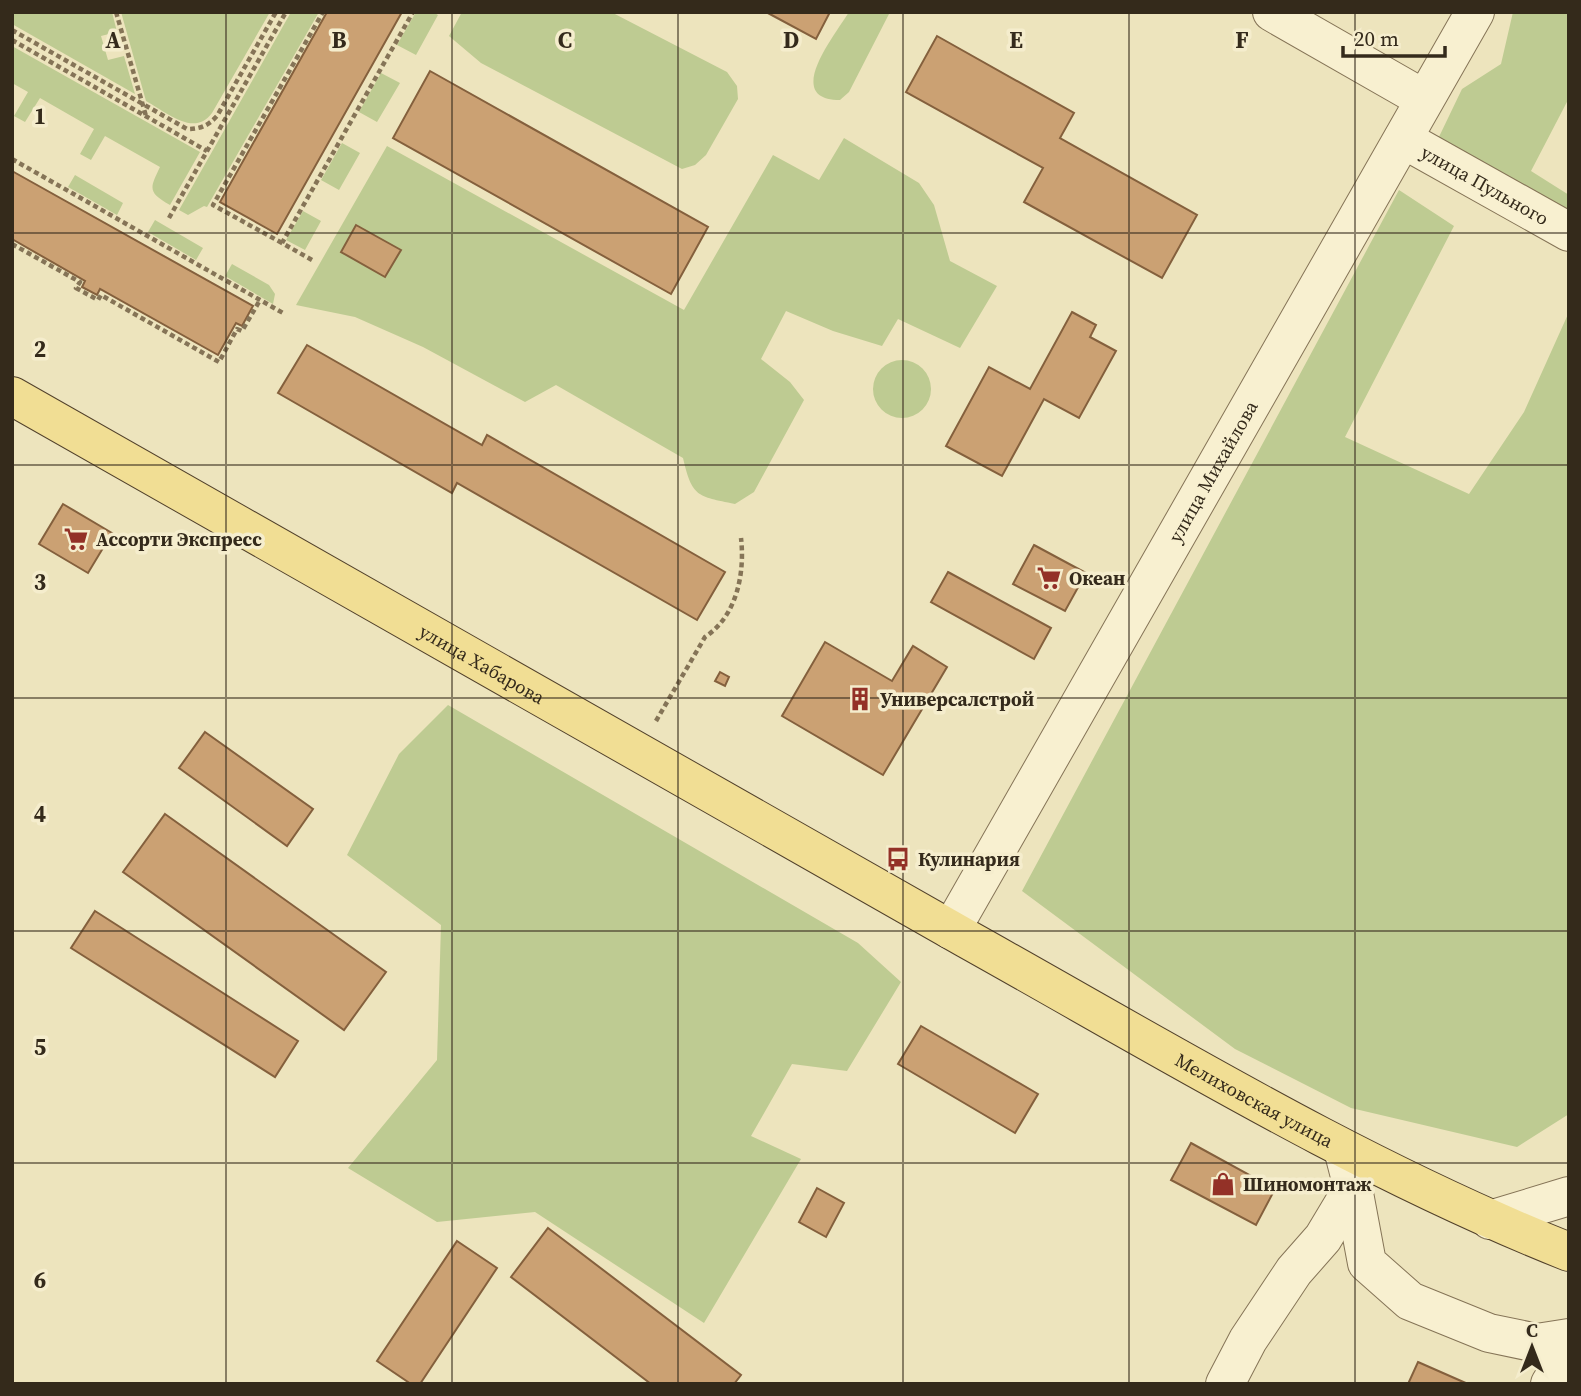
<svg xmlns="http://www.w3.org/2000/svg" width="1581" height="1396" font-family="'Source Serif 4',serif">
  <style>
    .green { fill: #becb92 }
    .building { fill: #cba173; stroke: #84603d; stroke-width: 2 }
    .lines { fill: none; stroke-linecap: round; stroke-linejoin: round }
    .minor-casing { stroke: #857457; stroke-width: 40 }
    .major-casing { stroke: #52412b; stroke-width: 40 }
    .path { stroke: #857457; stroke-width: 4.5; stroke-dasharray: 5 3.5; stroke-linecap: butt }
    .minor { stroke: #f8f0d0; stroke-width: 38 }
    .major { stroke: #f1de94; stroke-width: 38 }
    .grid { fill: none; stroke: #342a1b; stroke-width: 2; stroke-opacity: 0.55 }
    .labels { text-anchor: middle; stroke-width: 7; stroke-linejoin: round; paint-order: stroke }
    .street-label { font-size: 19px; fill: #342a1b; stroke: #f5edcd }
    .poi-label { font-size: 19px; font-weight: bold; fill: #342a1b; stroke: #f5edcd; text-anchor: start }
    .grid-label { font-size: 23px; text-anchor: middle; font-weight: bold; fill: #342a1b; stroke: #f5edcd; stroke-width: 7; stroke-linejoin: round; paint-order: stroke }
  </style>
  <rect width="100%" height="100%" fill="#ede4bd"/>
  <path class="green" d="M12 12H112L117 32 101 36 108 60 124 56 135 94 12 24Z
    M121 12H270L212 113C194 138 165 111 146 101Z
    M291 12H319L207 207 204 206 188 215 179 210Z
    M416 12H433L438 15 416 55 397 45Z
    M462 12H611L727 72 737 86 738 99 706 155 695 165 682 169 481 63 449 36Z
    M849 12H889V14L849 92 840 100C782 100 835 35 849 12Z
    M1513 12H1569V98L1531 171 1569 195V220L1437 141 1462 89 1501 64Z
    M12 46 200 152 170 205C147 192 150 188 160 167L105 136 91 160 80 154 94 129 40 98 25 122 14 116 28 92 12 83Z
    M381 73 400 83 377 122 359 112Z
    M844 138 919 183 934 205 950 261 997 286 960 348 898 319 882 346 833 331 786 311 761 359 790 382 804 400 754 492 735 504C697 496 692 497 683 458L556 385 525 402 423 347 355 317 296 305 387 146 684 310 773 155 819 180Z
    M342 143 360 153 339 190 321 180Z
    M75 175 123 203 117 215 68 187Z
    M1399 190 1454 226 1345 437 1469 494 1524 412 1569 312V1114L1517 1147 1351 1108 1235 1049 1022 891Z
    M303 211 321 221 305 250 286 240Z
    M155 220 203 248 196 260 148 232Z
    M232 264 269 285 275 294 273 304 225 276Z
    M873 389a29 29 0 1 1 58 0a29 29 0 1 1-58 0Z
    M448 705 858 943 901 982 847 1071 792 1064 751 1136 801 1159 704 1323 535 1212 437 1222 348 1168 437 1060 441 925 347 855 399 754Z"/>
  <path class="building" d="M327 12H402L277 234 220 202Z
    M766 12H830L816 39Z
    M937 36 1074 113 1060 138 1197 215 1162 278 1024 202 1043 168 906 92Z
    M430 71 708 227 671 294 393 138Z
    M12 171 253 306 242 326 236 323 218 355 100 289 97 295 82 287 85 281 12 239Z
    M356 225 401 250 385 277 341 252Z
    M1072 312 1096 325 1090 337 1116 351 1079 418 1044 399 1002 476 946 446 989 367 1030 389Z
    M307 345 482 445 487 435 725 572 697 620 457 483 452 493 278 393Z
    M63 504 112 533 88 573 39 544Z
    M1034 545 1086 573 1065 611 1013 584Z
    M948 572 1051 628 1034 659 931 602Z
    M825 642 892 681 913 646 947 667 883 775 782 716Z
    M720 672 729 677 725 686 715 681Z
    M205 732 313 809 287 846 179 768Z
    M165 814 386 972 344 1030 123 872Z
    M95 911 298 1041 275 1077 71 948Z
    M921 1026 1038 1094 1015 1133 898 1064Z
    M1191 1143 1275 1189 1256 1225 1171 1180Z
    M817 1188 844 1203 826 1237 799 1222Z
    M548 1228 741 1375 734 1384H651L511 1277Z
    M457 1241 497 1268 420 1384H411L377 1361Z
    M1418 1362 1468 1384H1408Z"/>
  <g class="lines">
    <g class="minor-casing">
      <g id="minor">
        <path d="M1272 12 1424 99"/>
        <path id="s1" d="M1403 139 1569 232"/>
        <path id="s2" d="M951 930 1475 12"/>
        <path d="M1343 1149 1353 1188 1367 1263 1410 1301 1489 1333 1537 1343 1569 1338"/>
        <path d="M1490 1220 1569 1196"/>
        <path d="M1225 1384 1248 1340 1294 1271 1323 1238 1353 1188"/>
        <path d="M1550 1384 1569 1353"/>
      </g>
    </g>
    <g class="major-casing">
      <g id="major">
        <path id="s3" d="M12 396C331 577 648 760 967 939 1164 1049 1358 1168 1569 1252"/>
      </g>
    </g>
    <path class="path" d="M116 12 146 116
      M12 30 187 129C200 129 208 126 217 116L276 12
      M12 40 207 151
      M12 159 283 313
      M169 218 286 12
      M282 243 213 205 323 12
      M12 244 80 282 76 288 98 300 101 295 219 362 237 329 242 331 260 300
      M312 260 282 243 413 12
      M656 721 705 637C737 616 745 573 741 538"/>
    <use href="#minor" class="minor"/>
    <use href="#major" class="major"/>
  </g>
  <path class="grid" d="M226 12V1384M452 12V1384M678 12V1384M903 12V1384M1129 12V1384M1355 12V1384M12 233H1569M12 465H1569M12 698H1569M12 931H1569M12 1163H1569"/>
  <defs>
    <g id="supermarket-bare" transform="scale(1.89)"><path d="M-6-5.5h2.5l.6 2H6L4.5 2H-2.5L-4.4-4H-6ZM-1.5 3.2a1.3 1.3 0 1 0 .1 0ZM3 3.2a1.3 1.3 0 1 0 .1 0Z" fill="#933127" stroke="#f5edcd" stroke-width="2.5" paint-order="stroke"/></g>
    <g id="building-bare" transform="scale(1.89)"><path d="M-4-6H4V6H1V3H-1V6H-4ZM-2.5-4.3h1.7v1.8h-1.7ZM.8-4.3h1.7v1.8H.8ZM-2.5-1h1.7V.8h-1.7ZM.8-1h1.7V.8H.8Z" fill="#933127" stroke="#f5edcd" stroke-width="2.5" paint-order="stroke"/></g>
    <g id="bus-bare" transform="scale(1.89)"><path d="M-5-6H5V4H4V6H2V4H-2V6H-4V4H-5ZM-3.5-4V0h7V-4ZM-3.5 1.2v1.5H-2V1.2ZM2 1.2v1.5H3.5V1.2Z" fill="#933127" stroke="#f5edcd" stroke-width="2.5" paint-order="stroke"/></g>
    <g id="shop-bare" transform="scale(1.89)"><path d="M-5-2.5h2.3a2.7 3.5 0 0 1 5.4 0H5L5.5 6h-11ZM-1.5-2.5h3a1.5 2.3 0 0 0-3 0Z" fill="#933127" stroke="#f5edcd" stroke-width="2.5" paint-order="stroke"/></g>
  </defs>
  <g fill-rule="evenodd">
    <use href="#supermarket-bare" x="76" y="539"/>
    <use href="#supermarket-bare" x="1049" y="578"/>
    <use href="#building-bare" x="860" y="699"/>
    <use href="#bus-bare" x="898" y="859"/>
    <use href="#shop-bare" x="1223" y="1184"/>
  </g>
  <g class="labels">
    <g class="street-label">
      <text dy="7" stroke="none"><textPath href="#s1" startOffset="94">улица Пульного</textPath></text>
      <text dy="7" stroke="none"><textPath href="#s2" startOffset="528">улица Михайлова</textPath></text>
      <text dy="7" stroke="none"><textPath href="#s3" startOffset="541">улица Хабарова</textPath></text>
      <text dy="7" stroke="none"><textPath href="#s3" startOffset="1428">Мелиховская улица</textPath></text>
    </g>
    <g class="poi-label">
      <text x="96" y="546">Ассорти Экспресс</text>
      <text x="1069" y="585">Океан</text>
      <text x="880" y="706">Универсалстрой</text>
      <text x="918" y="866">Кулинария</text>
      <text x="1243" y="1191">Шиномонтаж</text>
    </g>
  </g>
  <g class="grid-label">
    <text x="113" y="48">A</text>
    <text x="339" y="48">B</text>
    <text x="565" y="48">C</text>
    <text x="791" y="48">D</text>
    <text x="1016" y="48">E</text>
    <text x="1242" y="48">F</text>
    <text x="40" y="124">1</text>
    <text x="40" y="357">2</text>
    <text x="40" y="590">3</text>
    <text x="40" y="822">4</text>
    <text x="40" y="1055">5</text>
    <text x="40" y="1288">6</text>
  </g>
  <rect width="1581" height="1396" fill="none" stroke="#342a1b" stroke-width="28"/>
  <g transform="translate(1532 1347)" stroke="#f5edcd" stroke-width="5" paint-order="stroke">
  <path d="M0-5L12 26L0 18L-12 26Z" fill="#342a1b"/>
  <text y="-10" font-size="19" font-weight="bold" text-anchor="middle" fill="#342a1b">С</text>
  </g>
  <path d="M1343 46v10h102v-10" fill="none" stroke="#342a1b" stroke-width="3.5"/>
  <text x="1354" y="46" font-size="21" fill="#342a1b" stroke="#f5edcd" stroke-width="5" paint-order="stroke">20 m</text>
</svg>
